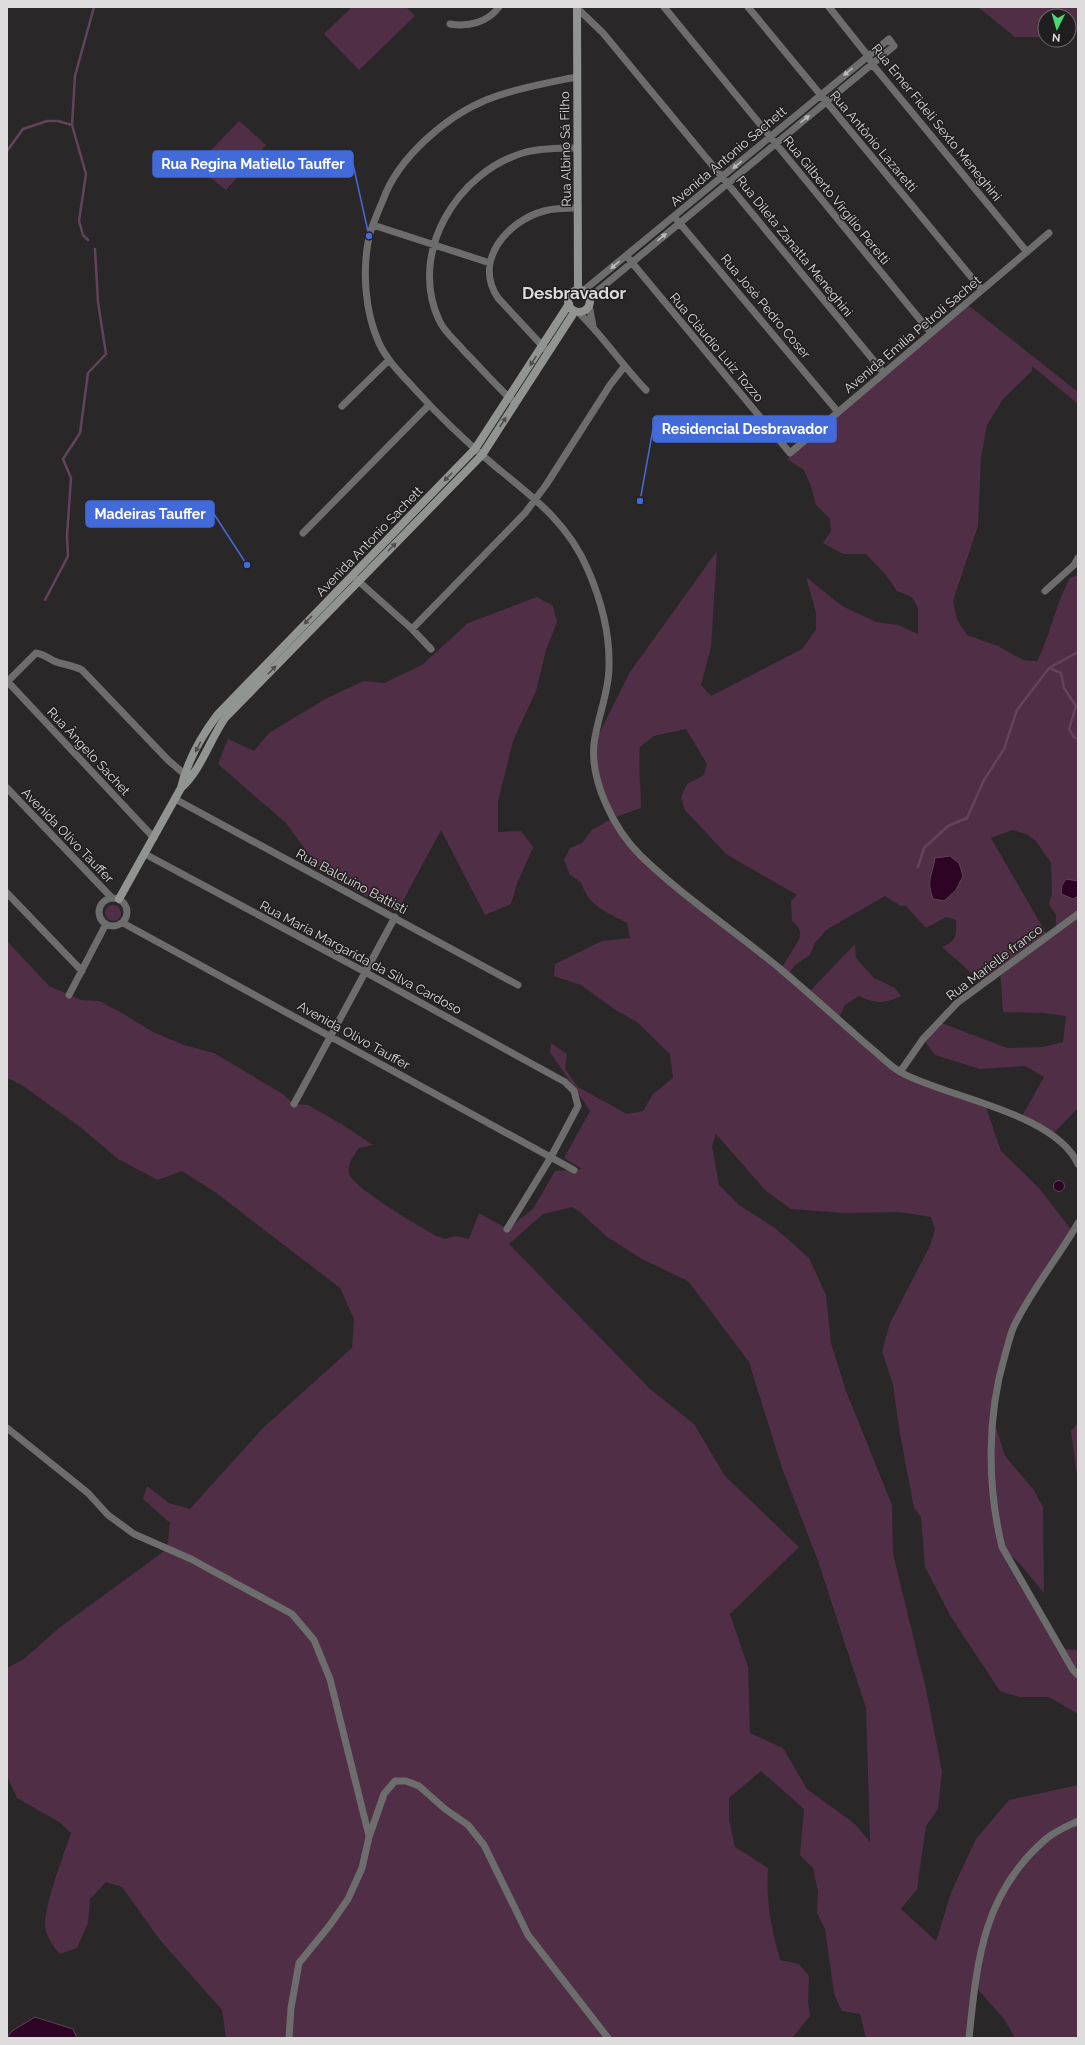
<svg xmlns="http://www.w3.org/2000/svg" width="1085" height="2045" font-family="Raleway,sans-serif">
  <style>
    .green { fill: #502e45; fill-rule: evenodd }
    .water { fill: #2d0423; stroke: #62445a }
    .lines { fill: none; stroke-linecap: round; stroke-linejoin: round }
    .stream { stroke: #62445a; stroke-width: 2.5 }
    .street { stroke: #6c6d6c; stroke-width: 7 }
    .secondary { stroke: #929492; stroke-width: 8 }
    .oneway { fill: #bbbaba }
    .oneway2 { fill: #4e4d4d }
    .labels { text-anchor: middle; stroke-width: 3; stroke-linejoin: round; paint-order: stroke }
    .street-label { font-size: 13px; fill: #dddbdc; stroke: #201e1f }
    .district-label { font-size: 17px; font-weight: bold; fill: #dcd9db; stroke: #201e1f }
    .leader { fill: none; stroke: #436ad9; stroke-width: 1.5 }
    .callout-dot { fill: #436ad9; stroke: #201e1f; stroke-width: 1.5 }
    .callout { fill: #436ad9; stroke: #436ad9; stroke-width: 1.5 }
    .callout-label { font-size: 14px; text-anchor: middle; font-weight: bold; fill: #fff }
  </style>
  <rect width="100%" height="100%" fill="#2a2729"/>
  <path class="green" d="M352 7H406L415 16 359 70 324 34Z
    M978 7H1078V32L1069 28V16H1045V37H1015Z
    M239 121 266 145 226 190 196 166Z
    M968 305 1078 392V404L1032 366V371L1003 399 987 425 981 458 978 526 953 601 957 620 967 635 998 646 1023 660 1037 661C1051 634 1055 605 1070 578L1078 575V1108L1052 1135 1021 1118 1044 1077 1025 1066 979 1069 935 1055 923 1039 939 1022 1007 1048 1043 1047 1063 1042 1066 1016 1043 1013 1003 1012 1000 970 983 983 942 947C956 941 957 936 956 920L946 917 926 928 906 906H901L885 896 826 930 815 943 810 955 795 965 788 975 808 993 855 944 856 958 874 978 895 988 901 996C883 1004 877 1004 859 996L845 1005 838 1020 900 1072 985 1104 1001 1151 1039 1188 1073 1232 1013 1328 993 1418 1005 1456 1033 1489 1043 1507 1044 1593 1020 1564 1003 1548 1061 1649 1078 1650V1714L1049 1697H1019L1000 1691 951 1617 925 1567 921 1517 914 1508 900 1434 893 1385 882 1351 890 1323 930 1246 935 1230 931 1217 899 1212 845 1213 791 1209 766 1191 716 1134 712 1146 719 1185 739 1205 775 1228 809 1258 826 1295 831 1343 846 1391 892 1505 893 1554 926 1689 942 1772 938 1809 926 1826 917 1889 901 1909 936 1941 952 1890 976 1839 1009 1800 1078 1785V2038H1015L1004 2019 975 1986 969 2036 964 2038H866L860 2014 842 2011 834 1994 825 1929 817 1913 818 1891 813 1868 800 1855 804 1809 761 1771 729 1798V1820L735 1847 768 1868C766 1904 771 1926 780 1960L799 1964 809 1976 808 2001 810 2016 792 2038H226L222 2010 160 1940 122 1887 106 1882 90 1899 88 1923 77 1948 60 1954C52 1946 44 1933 45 1921 48 1895 62 1859 71 1833L59 1822 17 1798 7 1776V1668L24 1659 59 1628 167 1549 170 1523 143 1499 147 1486 169 1503 190 1509 263 1428 352 1348 354 1319 340 1288 215 1192 182 1171 158 1180 118 1159 79 1126 20 1084 7 1078V941L49 986 81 1000 99 1001 122 1013 153 1032 184 1045 214 1053 281 1093 294 1104 308 1105 343 1125 373 1145 359 1148C354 1156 347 1163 349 1173 351 1187 421 1227 436 1236L445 1239 456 1236 469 1239 479 1213 507 1229 533 1209 555 1171 582 1169 564 1158 590 1111 550 1052 551 1043 567 1054 565 1069 578 1087 627 1114 643 1111 653 1094 673 1078 670 1054 637 1022 614 1009 581 985 554 976 555 964 602 941 630 938 627 923C607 912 588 906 581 882L570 875 564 860 570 848 582 843 592 830 613 818 593 770 594 744 630 672 717 551 711 647 701 685 711 696 802 649 816 630V613L806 577 842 606 876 622 898 625 918 634V608L912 597 897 591 885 574 866 554H843L823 543 831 531 830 519 816 505 811 486 804 470 787 459ZM686 729 707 764 704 775 687 784 681 798 685 810 726 854 797 895 791 901 792 921C798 926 801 929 800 938L781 969 664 876 621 834 613 818 641 808C641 787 638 767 640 747L654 736ZM1012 830 1026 834 1036 841 1051 863 1052 894 1049 904 1056 915V929L1047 935 991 838ZM950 856 959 863 963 876 933 899C924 875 932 870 950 856ZM572 1207 580 1212 606 1236 640 1258 688 1281 749 1362 782 1468 817 1558 866 1708 870 1842 855 1824 807 1789 783 1748 750 1733 748 1667 730 1614 799 1547 725 1476 694 1424 650 1389 509 1244 543 1214Z
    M537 597 553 606 557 622 546 650 536 691 513 741 498 801V832L521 831 533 847 517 884 511 904 485 915 441 830 397 912 329 877 316 864 286 823 218 764 228 739 254 751 269 733 327 698 364 681 384 683 422 665 468 623Z
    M105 913a8 8 0 1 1 16 0a8 8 0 1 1-16 0Z
    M1078 1423V1482L1071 1431Z"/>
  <path class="water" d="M950 856 959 863 963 876 956 890 944 901 933 899C926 879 932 877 935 858Z
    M1066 879 1078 881V896L1073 899 1061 894 1062 885Z
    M1053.5 1186a5.5 5.5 0 1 1 11 0a5.5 5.5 0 1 1-11 0Z
    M35 2017 73 2029 77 2038H7L12 2031Z"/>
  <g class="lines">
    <path class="stream" d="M7 151 23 129 47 121H58L72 125
      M88 240 83 235 79 221 86 174 72 125 75 76 94 7
      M45 600 68 556 67 536 71 478 63 459 80 433 88 373 106 354 98 302 95 249
      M1049 668 1061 673 1064 688 1076 706 1069 729 1074 737 1078 739
      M918 867 924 848 948 826 967 818 984 780 1004 749 1017 710 1049 668 1078 652"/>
    <path class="street" d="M664 7 931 333
      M748 7 982 290
      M829 7 868 56 872 64 1027 252
      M577 8 603 33 884 373
      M450 24C468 27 487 23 499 7
      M576 77C547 83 514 89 486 100 445 117 398 158 383 200 378 212 372 225 369 237 362 271 365 312 379 343 387 360 400 373 412 386 438 415 466 442 496 467 533 497 569 524 588 570 601 600 610 634 609 667 609 693 597 718 594 744 590 781 614 829 640 855 683 897 738 933 784 972 812 996 839 1020 866 1044 878 1053 889 1066 902 1073 949 1098 1055 1113 1078 1164
      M677 220 838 412
      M373 225 490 263
      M629 259 790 453 1049 233
      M583 291 889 39 894 46 589 298
      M589 305 593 326
      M578 312C603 336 622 365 646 390
      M548 352 498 298C473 261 507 221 544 211 555 208 566 208 578 208
      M515 403C497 387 481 368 464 351 456 341 444 332 439 320 408 253 457 171 526 152 543 148 560 148 577 148
      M342 406 389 360
      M303 533 429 405
      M355 578 412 629 431 649
      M1045 591 1074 565 1078 558
      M412 629 525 513 546 485 610 385 624 367
      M7 681 154 838
      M7 682 36 653C43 654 48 658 54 661 63 665 73 665 82 670L168 760 189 778
      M7 788 112 898
      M175 799 518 985
      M145 854 365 972 565 1082 574 1091 578 1106 551 1157 507 1229
      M7 893 82 971
      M99 912a14 14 0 1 1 28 0a14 14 0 1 1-28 0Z
      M123 923 574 1170
      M69 995 106 924
      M900 1072 923 1039 957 1003 1078 914
      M294 1104 395 917
      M1078 1223C1058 1258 1032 1289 1014 1326 1010 1335 1008 1345 1005 1355 987 1416 987 1485 1002 1547L1073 1670 1078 1675
      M7 1428 88 1493 108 1515 134 1534 191 1559 292 1614 314 1640 330 1679 369 1836
      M289 2038 291 2008 299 1963 330 1925 348 1899 362 1868 369 1837 384 1794 395 1781H406L419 1786 445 1809 468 1825 484 1845 528 1935 608 2038
      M969 2038C977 1960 983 1893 1046 1839 1055 1831 1068 1826 1078 1821"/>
    <path class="secondary" d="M577 7 578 291
      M568 301a11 11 0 1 1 22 0a11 11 0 1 1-22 0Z
      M181 788C201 770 209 741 225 718L482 455 575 311
      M119 899 181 788C187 762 202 735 218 714L475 449 569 304"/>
  </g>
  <defs><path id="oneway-solid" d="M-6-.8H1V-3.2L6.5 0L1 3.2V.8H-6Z"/></defs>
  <g class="oneway">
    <use href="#oneway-solid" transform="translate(848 72) rotate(141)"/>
    <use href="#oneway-solid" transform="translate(805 119) rotate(-39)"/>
    <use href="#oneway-solid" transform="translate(737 165) rotate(140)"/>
    <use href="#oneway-solid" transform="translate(662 237) rotate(-39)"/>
    <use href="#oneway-solid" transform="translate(615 265) rotate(140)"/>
  </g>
  <g class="oneway2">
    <use href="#oneway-solid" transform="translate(533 361) rotate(124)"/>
    <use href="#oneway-solid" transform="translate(503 422) rotate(-57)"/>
    <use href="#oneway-solid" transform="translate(448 477) rotate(135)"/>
    <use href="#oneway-solid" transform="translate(392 547) rotate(-45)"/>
    <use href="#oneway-solid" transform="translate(308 620) rotate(134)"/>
    <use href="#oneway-solid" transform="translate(272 670) rotate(-46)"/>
    <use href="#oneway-solid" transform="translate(198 747) rotate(117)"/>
  </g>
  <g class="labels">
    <g class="street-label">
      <text transform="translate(937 122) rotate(51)" y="5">Rua Emer Fideli Sexto Meneghini</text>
      <text transform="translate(874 141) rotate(50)" y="5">Rua Antônio Lazaretti</text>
      <text transform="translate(565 149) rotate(-91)" y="5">Rua Albino Sá Filho</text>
      <text transform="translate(728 156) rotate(-40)" y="5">Avenida Antonio Sachett</text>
      <text transform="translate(837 200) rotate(51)" y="5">Rua Gilberto Virgílio Peretti</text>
      <text transform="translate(795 246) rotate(51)" y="5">Rua Dileta Zanatta Meneghini</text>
      <text transform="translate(766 306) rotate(50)" y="5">Rua José Pedro Coser</text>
      <text transform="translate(912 334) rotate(-40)" y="5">Avenida Emília Petroli Sachet</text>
      <text transform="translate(717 347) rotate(50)" y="5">Rua Cláudio Luiz Tozzo</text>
      <text transform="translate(369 541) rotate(-46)" y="5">Avenida Antonio Sachett</text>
      <text transform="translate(89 751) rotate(47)" y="5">Rua Ângelo Sachet</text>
      <text transform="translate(68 835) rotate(46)" y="5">Avenida Olivo Tauffer</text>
      <text transform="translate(352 881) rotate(28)" y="5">Rua Balduíno Battisti</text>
      <text transform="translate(361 957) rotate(28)" y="5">Rua Maria Margarida da Silva Cardoso</text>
      <text transform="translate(994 962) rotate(-37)" y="5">Rua Marielle franco</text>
      <text transform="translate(354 1035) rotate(29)" y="5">Avenida Olivo Tauffer</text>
    </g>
    <g class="district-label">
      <text x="574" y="299">Desbravador</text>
    </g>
  </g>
  <path class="leader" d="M369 236L353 164M640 501L653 429M247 565L214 514"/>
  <g class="callout-dot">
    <circle cx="369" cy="236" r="4"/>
    <circle cx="640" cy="501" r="4"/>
    <circle cx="247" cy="565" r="4"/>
  </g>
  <g class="callout">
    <rect x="153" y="151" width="200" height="26" rx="4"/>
    <rect x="653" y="416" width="183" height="26" rx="4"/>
    <rect x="86" y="501" width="128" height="26" rx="4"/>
  </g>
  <g class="callout-label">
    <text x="253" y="169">Rua Regina Matiello Tauffer</text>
    <text x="745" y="434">Residencial Desbravador</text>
    <text x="150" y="519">Madeiras Tauffer</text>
  </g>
  <rect width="1085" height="2045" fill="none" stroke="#dddbdc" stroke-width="16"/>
  <g transform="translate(1057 28) rotate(185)"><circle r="19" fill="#201e1f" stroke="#6c6a6b"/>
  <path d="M0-3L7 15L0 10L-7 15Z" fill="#49d778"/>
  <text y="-6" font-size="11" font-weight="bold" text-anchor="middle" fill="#dddbdc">N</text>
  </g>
</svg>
